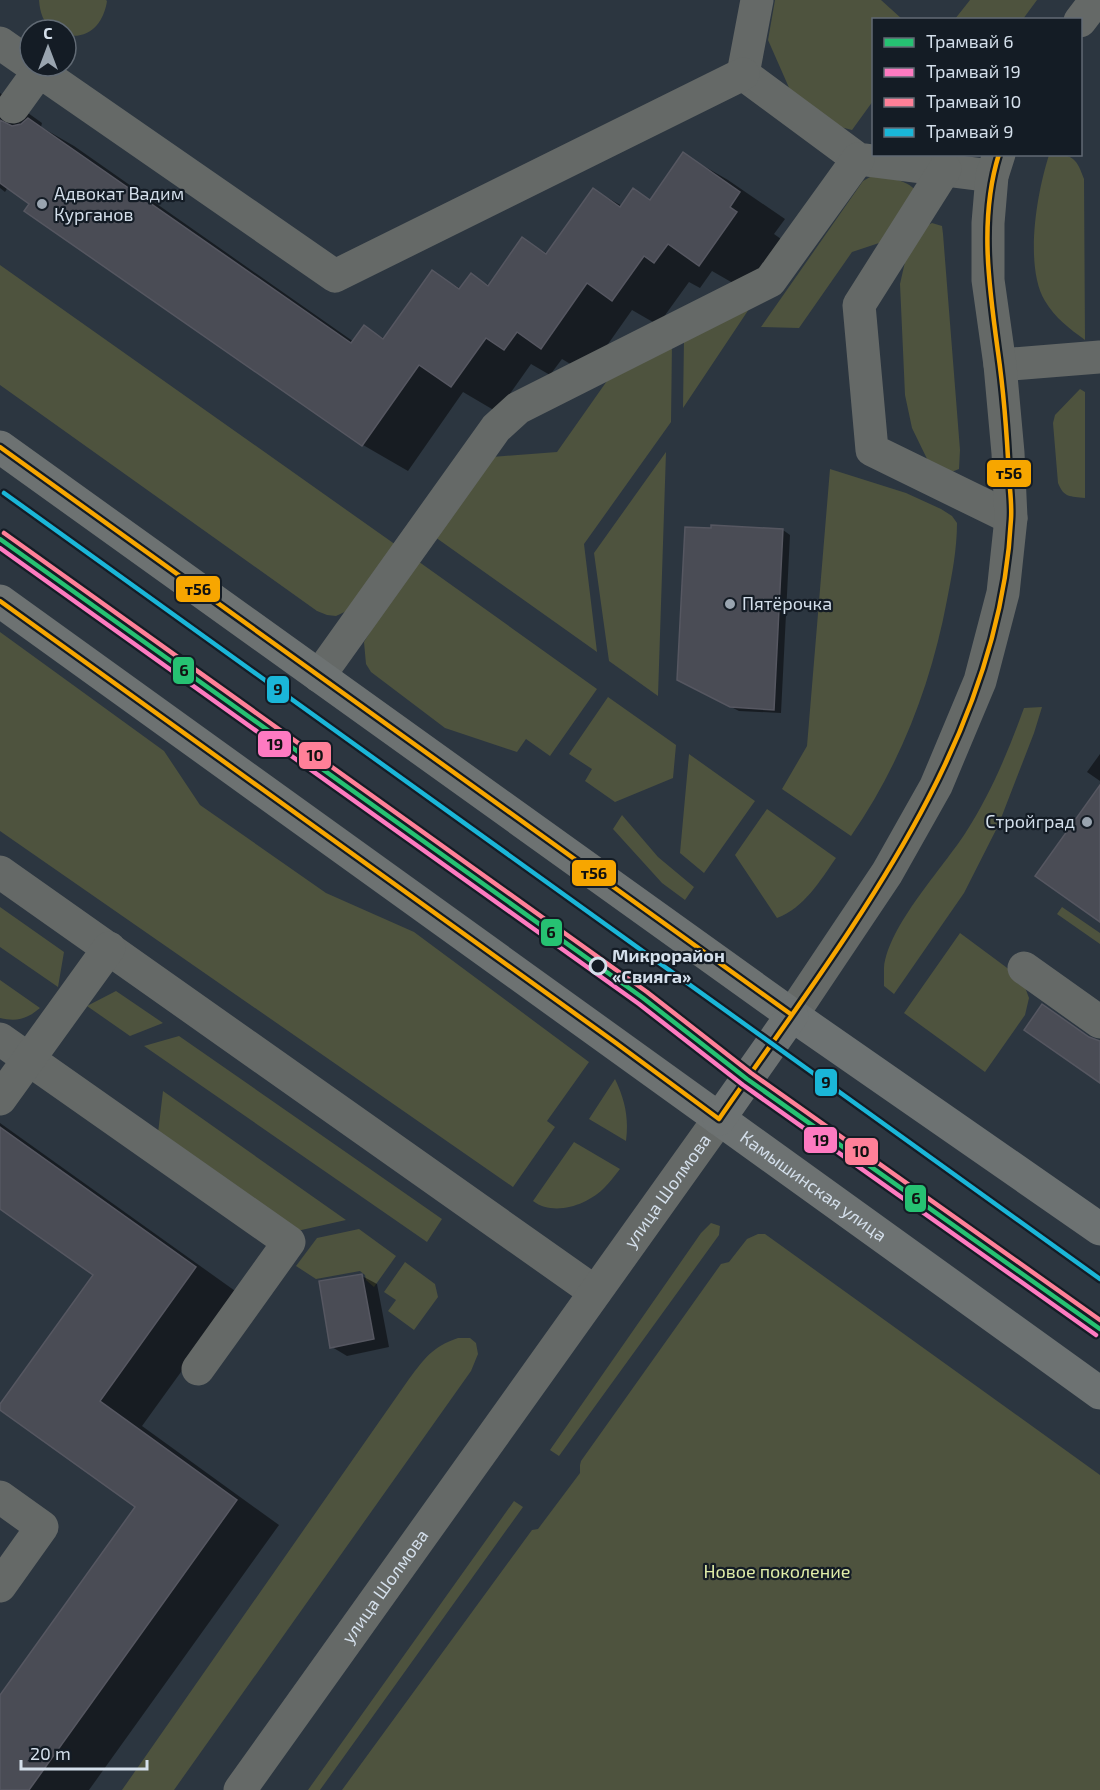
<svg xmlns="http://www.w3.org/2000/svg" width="1100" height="1790" font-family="'Exo 2',sans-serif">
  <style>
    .green { fill: #4e533e }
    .shadow { fill: #0007 }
    .building { fill: #4a4c55; stroke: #565761; stroke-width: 1.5 }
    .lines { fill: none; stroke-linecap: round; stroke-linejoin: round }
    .minor { stroke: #656967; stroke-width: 33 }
    .major { stroke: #6d7272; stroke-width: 33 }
    .bus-1-casing { stroke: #141c25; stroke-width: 9 }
    .bus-1 { stroke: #f7a600; stroke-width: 4.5 }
    .tram-1-casing { stroke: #141c25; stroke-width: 9 }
    .tram-2-casing { stroke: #141c25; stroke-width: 9 }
    .tram-3-casing { stroke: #141c25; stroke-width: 9 }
    .tram-4-casing { stroke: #141c25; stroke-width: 9 }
    .tram-1 { stroke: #26c172; stroke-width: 4.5 }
    .tram-2 { stroke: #fe7ac1; stroke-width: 4.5 }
    .tram-3 { stroke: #ff8098; stroke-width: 4.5 }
    .tram-4 { stroke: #1ab6d8; stroke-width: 4.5 }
    .poi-dot { fill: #99a4af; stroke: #141c25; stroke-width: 2 }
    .stop-dot { fill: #141c25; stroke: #d4dfeb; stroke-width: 3 }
    .labels { text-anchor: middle; stroke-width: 4.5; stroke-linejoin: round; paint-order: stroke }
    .poi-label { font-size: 18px; fill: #d4dfeb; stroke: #141c25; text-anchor: start }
    .stop-label { font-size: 18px; font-weight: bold; fill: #d4dfeb; stroke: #141c25; text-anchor: start }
    .street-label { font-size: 18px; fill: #d4dfeb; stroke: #141c25 }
    .park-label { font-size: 18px; fill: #e0eda8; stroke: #141c25 }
    .line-badge { stroke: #141c25; stroke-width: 2 }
    .pale-badge-label { font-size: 16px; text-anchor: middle; font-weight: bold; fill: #111 }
  </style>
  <rect width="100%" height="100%" fill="#2c3640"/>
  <path class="green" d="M39 0H106L107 1C104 22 90 40 66 35V30H53C43 22 40 13 39 0Z
    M775 0H881L902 19 874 20 873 101 852 130 829 124 794 99 768 40Z
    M970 0H1037L1023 19H955Z
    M1049 155C1072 154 1076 157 1084 179L1085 340C1070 329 1055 318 1045 301 1024 266 1037 192 1049 155Z
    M870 177C885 177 907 179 916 191L888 240 852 252 799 328 761 327 863 181Z
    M932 223 942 226 943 234 960 450 959 469 949 473 930 465 912 428 905 395 900 284 907 253 926 226Z
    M0 265 396 545 351 609 336 616 327 615 317 611 0 385Z
    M753 303 683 408 684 338Z
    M672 343 671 422 584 544 597 652 435 537 492 457 557 452 609 378Z
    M1080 389 1085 392V498C1070 496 1064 498 1058 483L1053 423 1055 415Z
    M666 452 658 696 609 661 594 553Z
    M830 469 906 493 941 509 952 516 957 523C957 549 952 575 947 600 931 685 900 765 851 836L782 789 807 746Z
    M415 559 597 689 550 756 526 739 517 752 445 728 371 672 366 664 364 642Z
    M0 632 164 751 200 805 326 893 414 932 589 1062 547 1121 555 1127 513 1187 0 831Z
    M608 697 676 745 673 778 615 802 585 781 592 769 569 754Z
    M1042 707 1034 733 998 826 964 893 894 994 884 986C884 980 884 974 884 968 888 926 943 868 966 832 991 793 1008 752 1024 708Z
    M689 754 755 801 704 873 680 853Z
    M767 809 836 858C820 881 804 908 777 918L735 855Z
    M622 815 658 857 694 887 685 900 662 883 613 829Z
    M0 907 64 952 58 987 0 947Z
    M1062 907 1100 933V944L1057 914Z
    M960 933 1022 979 1029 998 1025 1015 985 1072 904 1013Z
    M0 980 40 1008C27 1019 17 1022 0 1018Z
    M116 991 163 1023 130 1036 87 1006Z
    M179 1036 442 1219 427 1242 144 1046Z
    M615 1079C625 1100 629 1118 626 1141L589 1119Z
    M163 1091 346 1220 297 1231 158 1133Z
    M574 1142 620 1169C615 1175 610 1182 605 1187 588 1205 554 1217 533 1201Z
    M711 1223 720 1226 719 1235 559 1456 550 1450 701 1233Z
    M359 1229 396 1256 374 1287 366 1280 365 1275 360 1271 316 1279 296 1266 317 1238Z
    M758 1234H765L1100 1475V1790H342L532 1530 538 1529 580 1473V1465L581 1461 721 1264 729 1262 747 1239Z
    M405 1262 435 1284 438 1297 414 1330 388 1311 396 1300 384 1292Z
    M458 1338H470L476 1343 478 1354 471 1371 174 1790H122L409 1379C425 1358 432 1347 458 1338Z
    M514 1501 523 1507 320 1790H308Z"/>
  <path class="shadow" d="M0 93 42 123 41 127 74 146 354 342 364 327 385 339 432 272 461 289 471 275 490 286 523 239 548 254 594 190 622 206 634 190 651 200 683 154 728 180 785 219 774 234 781 239 745 290 712 271 700 288 689 282 658 325 632 310 587 374 562 359 550 375 531 364 497 412 463 392 408 471 363 445 26 210 31 203 8 187 5 192 0 188Z
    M713 526 783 530 790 535 781 713 739 711 686 684Z
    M1100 754V781L1087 772Z
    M0 1123 238 1293 142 1426 279 1525 89 1790H0V1697L137 1506 0 1408 95 1275 0 1207Z
    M362 1276 377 1284 389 1347 347 1356 332 1347Z"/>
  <path class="building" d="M28 118 351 343 364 325 383 339 432 270 459 289 471 273 488 286 522 237 546 254 593 188 620 207 633 188 650 200 683 152 740 192 730 207 737 212 699 266 668 244 654 263 644 256 612 301 587 283 541 349 517 332 504 350 486 338 451 387 419 365 362 446 24 211 29 204 0 183V120L12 126 21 124Z
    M711 525 783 529 774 710 730 707 677 680 685 527 711 528Z
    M1100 785V922L1035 876Z
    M1042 1004 1089 1037 1100 1041V1083L1024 1030Z
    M0 1127 196 1267 100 1401 237 1500 29 1790H0V1695L135 1507 0 1410V1404L93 1275 0 1209Z
    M362 1274 374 1339 330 1348 319 1281Z"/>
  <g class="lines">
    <g class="minor">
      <path d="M757 0 743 74 858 159 992 176"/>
      <path d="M1080 21 1096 0"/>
      <path d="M0 43 30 64"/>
      <path d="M13 107 39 71 335 276 743 74"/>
      <path d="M945 169 859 305 872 450 1011 518"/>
      <path d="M1000 365 1100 357"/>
      <path d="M319 676 496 428 518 408 770 281 858 159"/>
      <path d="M0 872 595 1292"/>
      <path d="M1024 968 1100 1022"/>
      <path d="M792 1015 887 873 936 786 980 681 1003 593 1011 518 1008 453 1000 365 988 280V223L992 176 999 154"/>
      <path d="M0 1039 289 1242 198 1369"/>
      <path d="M0 1099 109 948"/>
      <path d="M0 1497 42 1527 0 1586"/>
      <path id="s1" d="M240 1790 719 1119"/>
    </g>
    <g class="major">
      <path d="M0 447 792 1015 1100 1229"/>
      <path id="s2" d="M0 601 1100 1393"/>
      <path d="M719 1119 792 1015"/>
    </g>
    <g class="bus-1-casing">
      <path id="bus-1" d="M0 447 792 1015
        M0 601 616 1043 719 1119C843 939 1000 747 1011 519 1012 505 1010 491 1009 477 1007 435 1004 394 998 352 989 287 979 218 999 154"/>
    </g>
    <use href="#bus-1" class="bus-1"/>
    <g class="tram-1-casing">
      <path id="tram-1" d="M0 539 643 998 747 1079 1100 1329"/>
    </g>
    <g class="tram-2-casing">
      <path id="tram-2" d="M0 548 639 1004 743 1085 1096 1335"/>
    </g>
    <g class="tram-3-casing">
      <path id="tram-3" d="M4 533 647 992 751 1073 1100 1320"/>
    </g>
    <g class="tram-4-casing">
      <path id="tram-4" d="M4 493 1100 1279"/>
    </g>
    <use href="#tram-1" class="tram-1"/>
    <use href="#tram-2" class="tram-2"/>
    <use href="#tram-3" class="tram-3"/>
    <use href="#tram-4" class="tram-4"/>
  </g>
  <g class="poi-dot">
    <circle cx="42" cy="204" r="6"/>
    <circle cx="730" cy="604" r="6"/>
    <circle cx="1087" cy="822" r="6"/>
  </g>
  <circle class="stop-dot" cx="598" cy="966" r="8"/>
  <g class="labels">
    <g class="poi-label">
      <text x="54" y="200">Адвокат Вадим<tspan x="54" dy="21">Курганов</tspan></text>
      <text x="742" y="610">Пятёрочка</text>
      <text x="1075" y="828" text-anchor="end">Стройград</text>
    </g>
    <g class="stop-label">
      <text x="612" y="962">Микрорайон<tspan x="612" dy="21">«Свияга»</tspan></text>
    </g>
    <g class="street-label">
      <text dy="6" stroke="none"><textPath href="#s2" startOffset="1002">Камышинская улица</textPath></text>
      <text dy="6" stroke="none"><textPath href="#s1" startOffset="736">улица Шолмова</textPath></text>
      <text dy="6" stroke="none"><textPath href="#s1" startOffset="250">улица Шолмова</textPath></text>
    </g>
    <g class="park-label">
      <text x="777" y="1578">Новое поколение</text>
    </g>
  </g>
  <g class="line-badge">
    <rect x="986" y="459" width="46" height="29" rx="6" fill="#f7a600"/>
    <rect x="175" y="575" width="46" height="28" rx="6" fill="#f7a600"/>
    <rect x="172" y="656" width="23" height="29" rx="6" fill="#26c172"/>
    <rect x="266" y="675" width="24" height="29" rx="6" fill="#1ab6d8"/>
    <rect x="257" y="730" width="35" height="28" rx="6" fill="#fe7ac1"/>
    <rect x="298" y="741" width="34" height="29" rx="6" fill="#ff8098"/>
    <rect x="571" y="859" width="46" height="28" rx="6" fill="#f7a600"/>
    <rect x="540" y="918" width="23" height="29" rx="6" fill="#26c172"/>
    <rect x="814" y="1068" width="24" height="29" rx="6" fill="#1ab6d8"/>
    <rect x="803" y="1126" width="35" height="28" rx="6" fill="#fe7ac1"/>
    <rect x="844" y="1137" width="35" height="29" rx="6" fill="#ff8098"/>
    <rect x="904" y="1184" width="23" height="29" rx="6" fill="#26c172"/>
  </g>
  <g class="pale-badge-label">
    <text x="1009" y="479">т56</text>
    <text x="198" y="595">т56</text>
    <text x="184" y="676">6</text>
    <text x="278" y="695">9</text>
    <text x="275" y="750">19</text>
    <text x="315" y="761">10</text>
    <text x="594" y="879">т56</text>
    <text x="551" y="938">6</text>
    <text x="826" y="1088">9</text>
    <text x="821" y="1146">19</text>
    <text x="861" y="1157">10</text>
    <text x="916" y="1204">6</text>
  </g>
  <rect x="872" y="18" width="210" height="138" fill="#141c25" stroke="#616a74" stroke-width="1.5"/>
  <rect x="884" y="38" width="30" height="9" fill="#26c172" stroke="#616a74" stroke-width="1.5"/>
  <text x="926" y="48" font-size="18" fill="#d4dfeb">Трамвай 6</text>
  <rect x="884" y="68" width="30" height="9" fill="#fe7ac1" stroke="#616a74" stroke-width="1.5"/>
  <text x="926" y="78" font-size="18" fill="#d4dfeb">Трамвай 19</text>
  <rect x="884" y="98" width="30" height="9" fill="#ff8098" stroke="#616a74" stroke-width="1.5"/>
  <text x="926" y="108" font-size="18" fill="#d4dfeb">Трамвай 10</text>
  <rect x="884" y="128" width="30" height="9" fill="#1ab6d8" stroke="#616a74" stroke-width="1.5"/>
  <text x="926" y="138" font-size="18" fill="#d4dfeb">Трамвай 9</text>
  <g transform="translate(48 48)"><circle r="28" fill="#141c25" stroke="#616a74" stroke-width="1.5"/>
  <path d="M0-4.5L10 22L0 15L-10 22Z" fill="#99a4af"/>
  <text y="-9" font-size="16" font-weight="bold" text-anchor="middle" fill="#d4dfeb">С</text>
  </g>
  <path d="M21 1760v9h126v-9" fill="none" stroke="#d4dfeb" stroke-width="3"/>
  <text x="30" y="1760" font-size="18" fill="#d4dfeb" stroke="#141c25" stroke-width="4.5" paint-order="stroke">20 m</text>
</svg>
